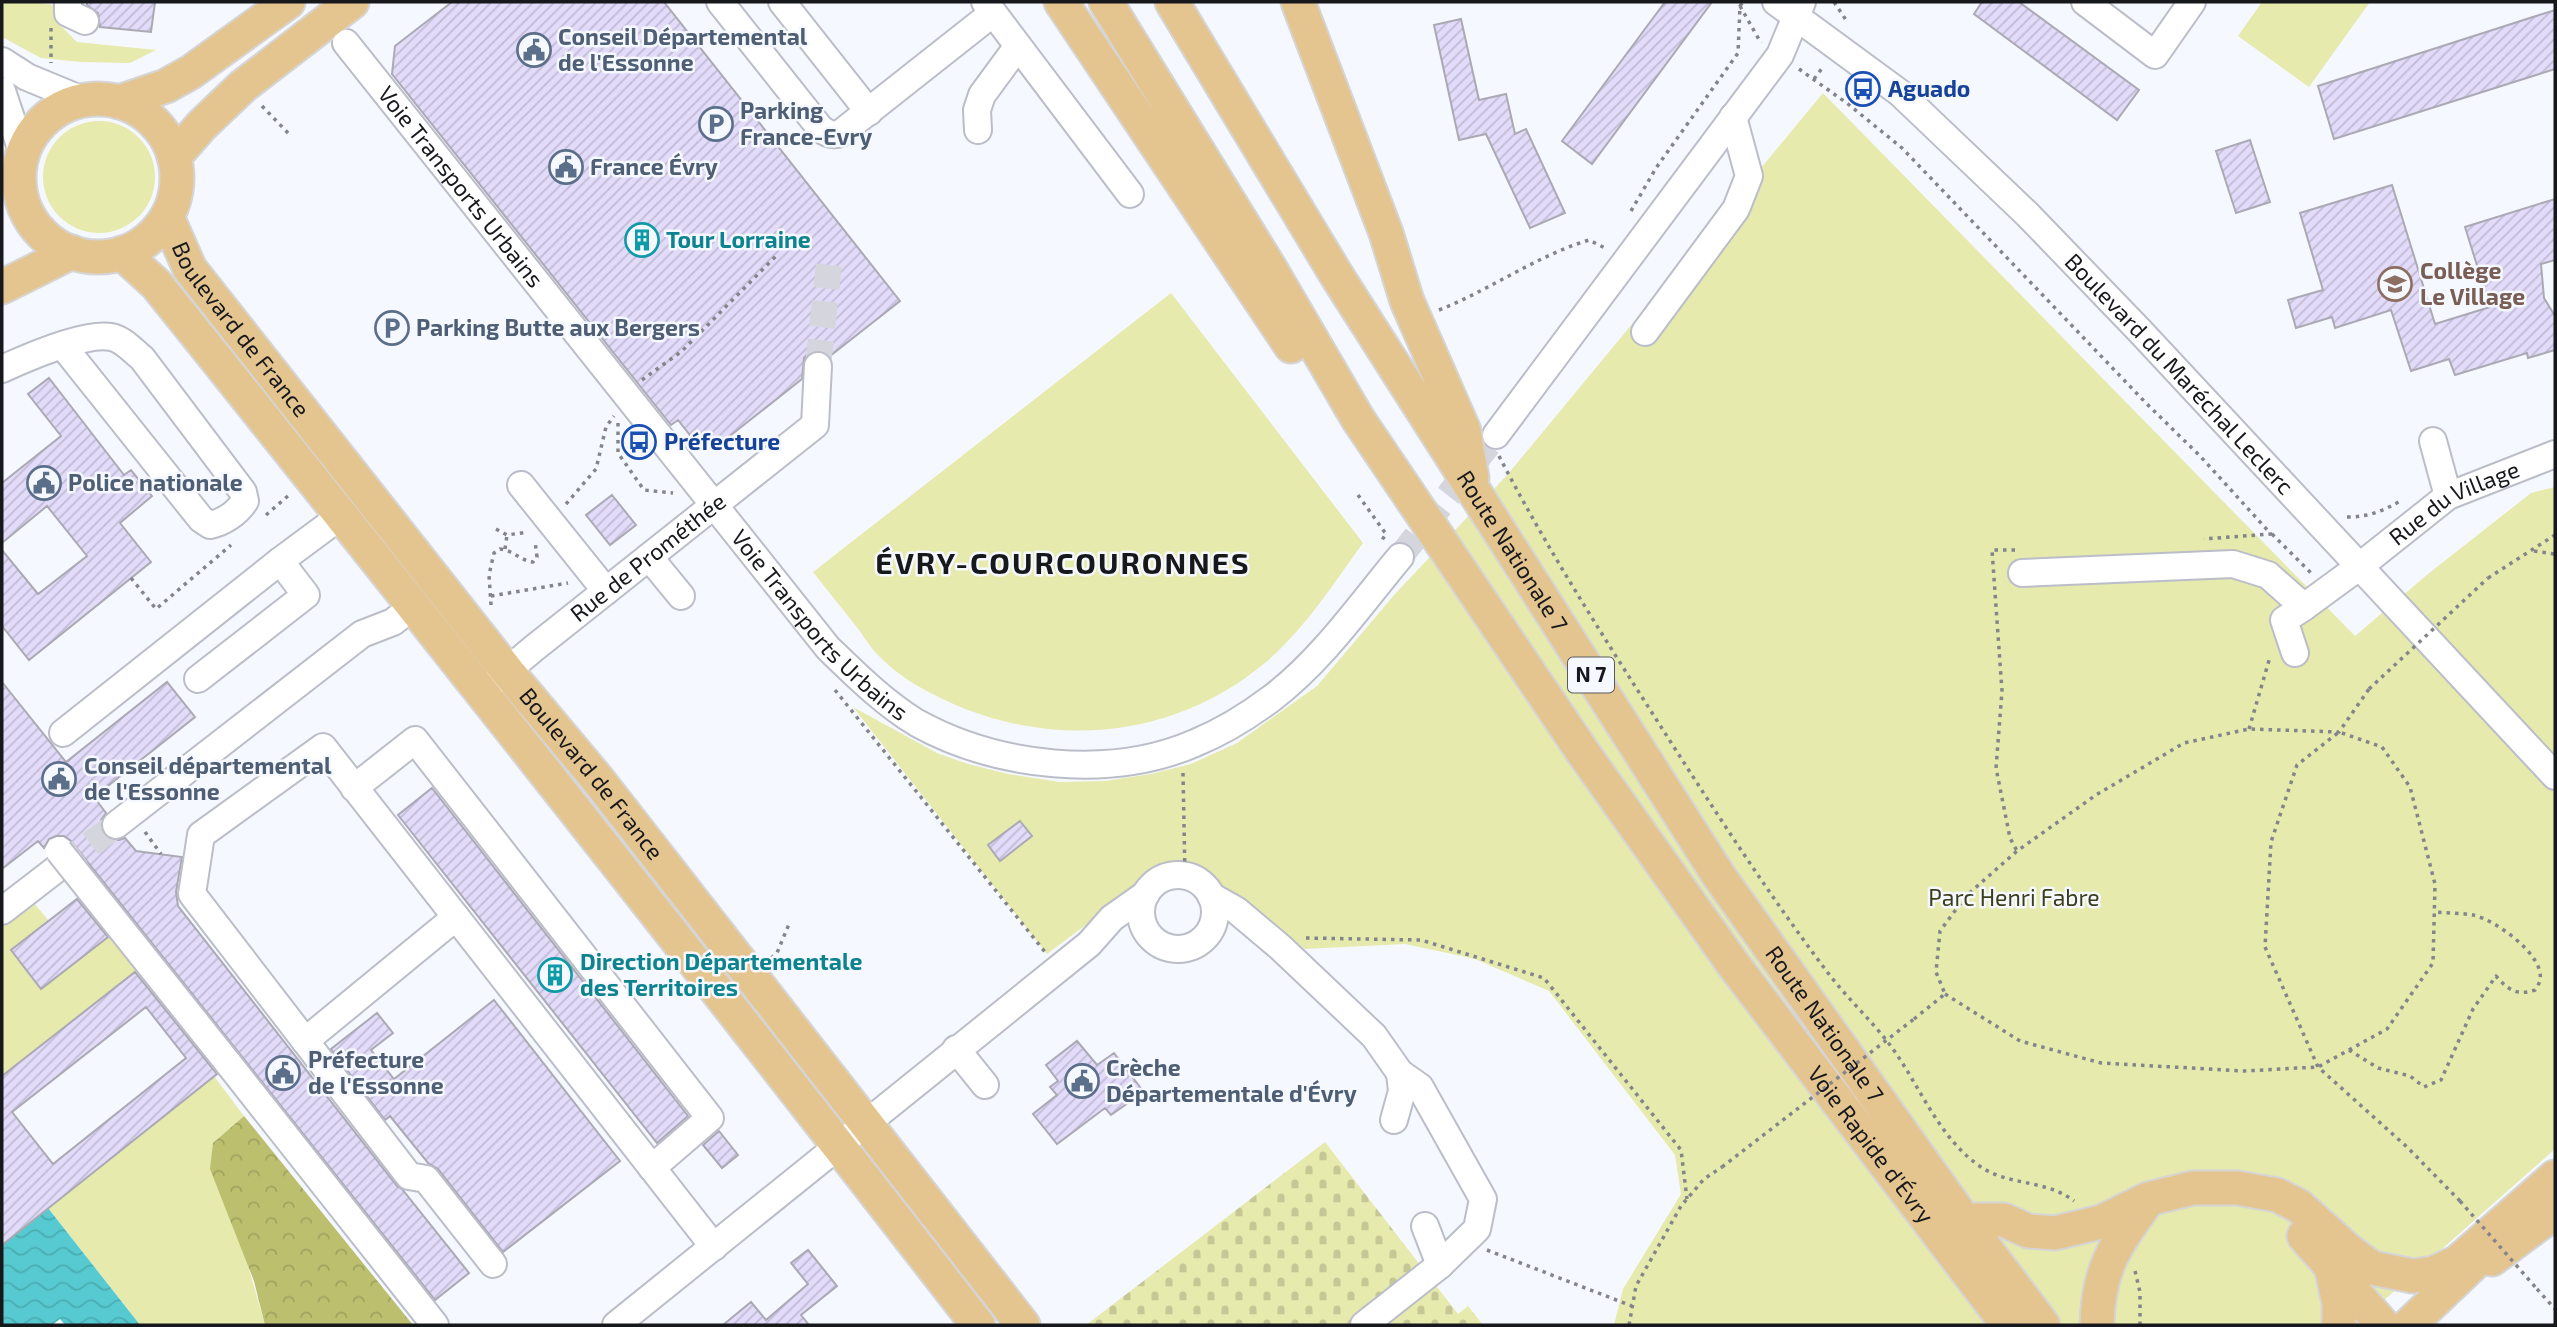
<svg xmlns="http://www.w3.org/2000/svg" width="2557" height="1327" font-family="'Exo 2',sans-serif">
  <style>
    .green { fill: #e6eaad }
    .forest { fill: url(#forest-crowns) }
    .cemetery { fill: url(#cemetery-stones) }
    .water { fill: url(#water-waves) }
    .building { fill: url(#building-hatch); stroke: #aba9b4; stroke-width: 2; fill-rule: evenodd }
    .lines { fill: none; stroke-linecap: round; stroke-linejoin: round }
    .minor-tunnel { stroke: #d5d6dd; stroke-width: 26; stroke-dasharray: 26 13; stroke-linecap: butt }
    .minor-casing { stroke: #bbbec9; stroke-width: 30 }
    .major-casing { stroke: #d5d5d6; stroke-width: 37 }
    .path { stroke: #83858a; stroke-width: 3.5; stroke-dasharray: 3.5 5; stroke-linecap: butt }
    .minor { stroke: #fff; stroke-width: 26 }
    .major { stroke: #e5c58f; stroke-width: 33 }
    .minor-bridge-casing { stroke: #bbbec9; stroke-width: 30; stroke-linecap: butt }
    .path-bridge { stroke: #83858a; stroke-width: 3.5; stroke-dasharray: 3.5 5; stroke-linecap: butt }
    .minor-bridge { stroke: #fff; stroke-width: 26 }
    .labels { text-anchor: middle; stroke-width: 5; stroke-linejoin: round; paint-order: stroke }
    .shield { fill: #f6f8ff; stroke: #5a5b60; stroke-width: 2 }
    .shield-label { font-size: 21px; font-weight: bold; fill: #17181c }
    .service-label { font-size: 23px; font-weight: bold; fill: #4e5e75; stroke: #f6f8ff; text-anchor: start }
    .transit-label { font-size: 23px; font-weight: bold; fill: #164399; stroke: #f6f8ff; text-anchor: start }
    .street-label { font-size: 23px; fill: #17181c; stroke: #f6f8ff }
    .culture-label { font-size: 23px; font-weight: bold; fill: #0d838f; stroke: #f6f8ff; text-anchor: start }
    .education-label { font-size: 23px; font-weight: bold; fill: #785e54; stroke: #f6f8ff; text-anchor: start }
    .park-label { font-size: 23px; fill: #3c3e1b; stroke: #f6f8ff }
    .district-label { font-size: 30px; font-weight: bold; letter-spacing: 2px; fill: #17181c; stroke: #f6f8ff }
  </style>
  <defs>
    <pattern id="forest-crowns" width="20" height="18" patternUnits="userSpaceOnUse" patternTransform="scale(1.75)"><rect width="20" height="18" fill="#bbbf6e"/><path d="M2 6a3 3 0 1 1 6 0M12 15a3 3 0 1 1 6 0" fill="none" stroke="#a0a35f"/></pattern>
    <pattern id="cemetery-stones" width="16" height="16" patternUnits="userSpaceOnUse" patternTransform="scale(1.75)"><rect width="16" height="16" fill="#e6eaad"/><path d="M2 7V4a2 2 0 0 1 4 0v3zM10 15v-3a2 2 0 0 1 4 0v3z" fill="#c5c894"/></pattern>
    <pattern id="water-waves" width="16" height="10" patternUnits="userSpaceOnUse" patternTransform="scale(1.75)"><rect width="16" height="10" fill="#56cad0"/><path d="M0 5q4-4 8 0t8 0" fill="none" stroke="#4aadb2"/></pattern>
    <pattern id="building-hatch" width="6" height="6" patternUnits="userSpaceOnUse" patternTransform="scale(1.75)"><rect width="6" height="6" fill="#e2dbf9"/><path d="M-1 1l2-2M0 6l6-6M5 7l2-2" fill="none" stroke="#c1bbd5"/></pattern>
  </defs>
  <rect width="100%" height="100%" fill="#f6f8ff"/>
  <path class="green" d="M2 2H33L54 5 62 27 77 42 156 50 130 63 81 62 41 58 2 37Z
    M2262 2H2370L2309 87 2238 36Z
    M1823 93 2355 636 2428 574 2531 493 2555 487V1149L2356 1325H1614L1623 1289 1681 1194 1675 1155 1549 991 1475 959 1405 944 1305 949 1265 923 1204 879 1172 872 1147 879 1047 954 853 707 937 753 968 764 1008 774 1060 782 1105 781 1151 774 1191 764 1237 743 1317 686 1395 594 1508 474Z
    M43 177a56 56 0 1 1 112 0a56 56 0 1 1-112 0Z
    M1171 293 1363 543C1333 584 1306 628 1266 662 1176 738 1055 750 949 702 925 691 901 678 882 659 873 651 866 640 859 630 844 611 828 591 813 572Z
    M33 902 49 921 11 950 41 989 112 934 139 969 2 1076V927Z
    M214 1076 244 1116 213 1143 265 1325H140L48 1208Z"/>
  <path class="forest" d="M244 1116 413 1325H265L254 1281 210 1169 213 1143Z"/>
  <path class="cemetery" d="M1325 1142 1458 1314 1468 1306 1483 1325H1086Z"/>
  <path class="water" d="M48 1208 140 1325H65L60 1319 52 1325H2V1245Z"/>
  <path class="building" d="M87 2H155L151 32 100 27 98 13 87 5Z
    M452 2H664L900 301 830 356 819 350 810 352 804 358 802 379 721 443 693 439 678 420 671 425 392 74 395 46Z
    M1665 2H1712L1592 164 1562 141Z
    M1982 2H2019L2139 90 2117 120 1974 14Z
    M2555 10V69L2334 139 2318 86Z
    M1461 19 1479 100 1506 94 1515 134 1526 129 1565 213 1530 228 1486 134 1459 140 1434 25Z
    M2250 140 2270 202 2236 213 2216 151Z
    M2392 185 2435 324 2490 307 2465 227 2555 199V260L2541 264 2544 298 2555 316V350L2528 358 2527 353 2455 375 2449 359 2411 371 2391 310 2335 328 2332 317 2296 328 2288 300 2323 290 2300 213Z
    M49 378 124 475 131 470 152 496 120 523 151 562 29 660 2 626V550L38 594 87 556 47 506 2 543V483L61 436 28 394Z
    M612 495 636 525 610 545 586 515Z
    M2 682 66 762 167 682 195 717 94 797 106 813 101 820V828L104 835 111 840H119L125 838 136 851 182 857 176 892 178 906 397 1186 402 1189 469 1273 435 1300 71 841 64 836H56L49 839 44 848 38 841 2 869Z
    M432 788 688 1116 657 1143 398 815Z
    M1020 821 1032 836 1000 861 988 845Z
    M77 899 108 937 41 989 11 950Z
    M135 972 217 1074 2 1245V1076ZM146 1007 186 1058 53 1164 12 1112Z
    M494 1000 620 1161 503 1252 438 1169 428 1163 390 1116 385 1120 331 1049 377 1013 393 1033 371 1050 394 1079Z
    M1077 1041 1097 1065 1114 1053 1140 1087 1125 1099 1128 1103 1111 1115 1105 1108 1057 1144 1033 1114 1057 1095 1050 1087 1058 1081 1046 1065Z
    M719 1131 738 1155 722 1168 703 1145Z
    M808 1250 837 1286 801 1315 809 1325H723L751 1302 766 1320 808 1284 791 1263Z"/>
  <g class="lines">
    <path class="minor-tunnel" d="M818 366 829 265
      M1400 557 1496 435
      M59 867 116 825"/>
    <g class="minor-casing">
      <g id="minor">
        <path d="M68 2V13L85 21"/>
        <path d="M720 2 820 128C827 134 833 136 841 133L993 13"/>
        <path d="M782 2 869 112"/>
        <path d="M985 2 1130 194"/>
        <path id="s1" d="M1776 2 1900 93 2028 215 2139 330 2555 776"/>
        <path d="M2085 2 2155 55 2192 2"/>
        <path id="s2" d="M346 43 828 648C856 675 884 703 917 723 997 767 1110 780 1195 743 1222 732 1248 716 1272 698 1322 660 1360 605 1400 557"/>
        <path d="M2 61 27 77 85 101"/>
        <path d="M2 91 23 154"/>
        <path d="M978 130 977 110 982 95 1018 46"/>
        <path d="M1645 332 1736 209 1749 176 1733 117"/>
        <path d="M2 369C26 358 86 332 111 337 123 339 133 351 142 358L243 492 245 501C237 513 224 522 210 525L201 519 63 346"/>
        <path d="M1496 435 1780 55 1802 2"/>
        <path d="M2433 441 2448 496"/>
        <path d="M521 485 606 591"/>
        <path d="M649 557 681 596"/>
        <path id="s3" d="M2022 573 2233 564 2268 575 2304 607 2360 566 2448 496 2555 454"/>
        <path d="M2295 653 2284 620 2304 607"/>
        <path d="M198 679 306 595 280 561 342 515"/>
        <path id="s4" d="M494 682 533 649 815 425 818 366"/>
        <path d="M63 733 280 561"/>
        <path d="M354 788 415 740 710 1118 652 1168"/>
        <path d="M116 825 362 634 393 622 398 618"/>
        <circle cx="1178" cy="912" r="37"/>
        <path d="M1211 896 1236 910 1280 947 1374 1036 1400 1073 1420 1087 1483 1199 1477 1229 1440 1265 1364 1325"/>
        <path d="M2 911 59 867"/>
        <path d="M305 1041 456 917"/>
        <path d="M956 1049 985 1085"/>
        <path d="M228 1063 435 1325"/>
        <path d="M1394 1120 1402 1091 1400 1073"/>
        <path d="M1425 1226 1440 1265"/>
        <path d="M493 1264 426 1179 409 1176 192 894 201 835 323 747 714 1247"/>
        <path d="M616 1325 1089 944 1112 918 1146 894"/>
      </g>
    </g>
    <g class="major-casing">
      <g id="major">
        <path d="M1061 2 1291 346"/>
        <path id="s5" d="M1106 2 1271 270 1358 419 1582 751 1733 964 2008 1325"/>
        <path id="s6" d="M1172 2 1337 276 1719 876 1964 1220 2043 1325"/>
        <path d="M1298 2 1386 233 1407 301 1464 431 1472 478"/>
        <circle cx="98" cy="178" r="79"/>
        <path d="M119 102 166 86 191 72 288 2"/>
        <path d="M174 157 202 125 243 86 352 2"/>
        <path id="s7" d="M167 217 190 269 507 671 599 781 1023 1325"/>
        <path d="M122 253 156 284C433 629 707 976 978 1325"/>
        <path d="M2 287 72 252"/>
        <path d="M1964 1220H2004L2028 1231 2055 1233 2101 1222 2148 1199 2193 1188H2237L2277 1195 2299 1206 2349 1251 2372 1268 2413 1276 2434 1273 2458 1262 2555 1177"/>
        <path d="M2304 1236 2383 1325"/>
        <path d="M2492 1259 2555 1212"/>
        <path d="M2331 1266 2339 1303V1325"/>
        <path d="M2097 1325C2098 1270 2114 1247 2145 1204"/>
        <path d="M2409 1325 2476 1261"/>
      </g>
    </g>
    <path class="path" d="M1834 2 1848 23
      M1740 6 1761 43
      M51 28V63
      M1799 69 1848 104 1902 148 2145 402 2201 457 2271 534 2204 539
      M1814 79 1823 67
      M262 106 290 135
      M1631 211 1656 168 1738 53 1740 6 1743 2
      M1439 310C1490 290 1536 256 1589 240L1605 248
      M642 380 682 351 776 256
      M618 423V453L644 490 673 493
      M1499 456C1546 547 1601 633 1656 719 1711 805 1766 891 1828 973 1847 998 1871 1020 1890 1045 1920 1085 1938 1138 1981 1167 2009 1186 2045 1179 2074 1201
      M1358 495 1386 534 1382 540
      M566 504 596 469 606 427 614 416
      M266 515 289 495
      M2347 517C2369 517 2383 511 2402 500
      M496 529 507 535 528 532
      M2272 534 2311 573
      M505 549 507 535
      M2015 550H1992L2002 691 1996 768 2010 838 2017 851
      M2534 551 2555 554
      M131 578 156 609 231 545
      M2488 578 2555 535
      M491 596 568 583
      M491 605 489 575 494 553 500 549C513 550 521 561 533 562L537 557 535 541
      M835 690 1045 952
      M2249 729 2270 657
      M1183 773 1185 876
      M145 832 161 854
      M1306 938 1421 940 1544 978 1681 1150 1687 1199
      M771 958 777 953 789 924
      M1945 994 2020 1041 2101 1063 2244 1071 2318 1067 2387 1029 2433 963 2435 884 2410 787 2382 747 2339 732 2297 765 2271 842 2265 947 2318 1067 2407 1147 2460 1201
      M1914 1019 1945 994 1936 972 1940 931 1966 896 2017 851 2096 795 2184 743 2249 729 2339 732 2369 689
      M2349 1050 2378 1068 2410 1076 2424 1087 2441 1080 2473 1009 2496 976C2508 990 2517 996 2535 990 2537 987 2539 984 2540 980 2545 955 2494 919 2473 915 2460 913 2447 913 2434 912
      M1487 1250 1632 1306
      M2135 1271 2140 1292V1325
      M2537 1289 2555 1309
      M1629 1325 1636 1286 1681 1206 1704 1179 1722 1167"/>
    <use href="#minor" class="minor"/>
    <use href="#major" class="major"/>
    <g class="minor-bridge-casing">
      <path id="minor-bridge" d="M59 851 228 1063"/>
    </g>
    <path class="path-bridge" d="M2369 689 2488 578
      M1722 1167 1914 1019
      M2460 1201 2537 1289"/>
    <use href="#minor-bridge" class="minor-bridge"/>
  </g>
  <defs>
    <g id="civic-ring" transform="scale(1.75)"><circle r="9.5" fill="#f6f8ff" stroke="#5c6f8a" stroke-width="1.5"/><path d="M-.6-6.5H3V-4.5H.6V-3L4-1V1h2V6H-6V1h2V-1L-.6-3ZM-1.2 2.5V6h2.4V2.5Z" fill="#5c6f8a"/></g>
    <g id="bus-ring" transform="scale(1.75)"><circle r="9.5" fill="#f6f8ff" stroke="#1a4fb4" stroke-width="1.5"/><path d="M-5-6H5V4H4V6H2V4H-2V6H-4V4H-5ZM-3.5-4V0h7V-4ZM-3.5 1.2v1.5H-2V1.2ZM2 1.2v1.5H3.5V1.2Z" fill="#1a4fb4"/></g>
    <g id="parking-ring" transform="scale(1.75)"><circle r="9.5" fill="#f6f8ff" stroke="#5c6f8a" stroke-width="1.5"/><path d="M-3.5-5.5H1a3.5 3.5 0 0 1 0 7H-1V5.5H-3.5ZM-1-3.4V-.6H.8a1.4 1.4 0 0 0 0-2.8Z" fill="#5c6f8a"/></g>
    <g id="building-ring" transform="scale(1.75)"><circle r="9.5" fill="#f6f8ff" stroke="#0f9aa8" stroke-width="1.5"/><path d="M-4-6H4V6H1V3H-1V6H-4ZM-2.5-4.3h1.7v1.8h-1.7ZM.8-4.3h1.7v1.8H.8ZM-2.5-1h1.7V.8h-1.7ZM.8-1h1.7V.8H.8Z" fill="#0f9aa8"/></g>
    <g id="school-ring" transform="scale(1.75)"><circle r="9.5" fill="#f6f8ff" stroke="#8d6e63" stroke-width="1.5"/><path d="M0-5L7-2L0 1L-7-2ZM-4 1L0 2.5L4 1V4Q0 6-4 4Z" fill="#8d6e63"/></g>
  </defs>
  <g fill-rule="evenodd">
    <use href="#civic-ring" x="534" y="50"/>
    <use href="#bus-ring" x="1863" y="89"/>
    <use href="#parking-ring" x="716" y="124"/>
    <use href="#civic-ring" x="566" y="167"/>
    <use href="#building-ring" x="642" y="240"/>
    <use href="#school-ring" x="2395" y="284"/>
    <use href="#parking-ring" x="392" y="328"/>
    <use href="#bus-ring" x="639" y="442"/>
    <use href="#civic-ring" x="44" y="483"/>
    <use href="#civic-ring" x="59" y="779"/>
    <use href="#building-ring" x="555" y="975"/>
    <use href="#civic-ring" x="283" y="1073"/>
    <use href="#civic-ring" x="1082" y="1081"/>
  </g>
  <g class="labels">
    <rect class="shield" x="1568" y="657.5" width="46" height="35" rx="5"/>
    <g class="shield-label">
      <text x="1591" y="682">N 7</text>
    </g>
    <g class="service-label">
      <text x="558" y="45">Conseil Départemental<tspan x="558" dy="26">de l'Essonne</tspan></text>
      <text x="740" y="119">Parking<tspan x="740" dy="26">France-Evry</tspan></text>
      <text x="590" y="175">France Évry</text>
      <text x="416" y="336">Parking Butte aux Bergers</text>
      <text x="68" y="491">Police nationale</text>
      <text x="84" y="774">Conseil départemental<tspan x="84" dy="26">de l'Essonne</tspan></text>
      <text x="308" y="1068">Préfecture<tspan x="308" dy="26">de l'Essonne</tspan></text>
      <text x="1106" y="1076">Crèche<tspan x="1106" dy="26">Départementale d'Évry</tspan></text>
    </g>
    <g class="transit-label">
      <text x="1888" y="97">Aguado</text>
      <text x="664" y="450">Préfecture</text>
    </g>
    <g class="street-label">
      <text dy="8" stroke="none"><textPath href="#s2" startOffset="184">Voie Transports Urbains</textPath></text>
      <text dy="8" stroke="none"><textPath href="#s7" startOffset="135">Boulevard de France</textPath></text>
      <text dy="8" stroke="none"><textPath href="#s1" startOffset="550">Boulevard du Maréchal Leclerc</textPath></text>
      <text dy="8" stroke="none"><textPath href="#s3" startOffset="480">Rue du Village</textPath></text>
      <text dy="8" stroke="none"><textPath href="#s6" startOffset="646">Route Nationale 7</textPath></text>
      <text dy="8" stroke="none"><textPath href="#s4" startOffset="198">Rue de Prométhée</textPath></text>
      <text dy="8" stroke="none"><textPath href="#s2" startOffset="751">Voie Transports Urbains</textPath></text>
      <text dy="8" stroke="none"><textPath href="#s7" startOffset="702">Boulevard de France</textPath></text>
      <text dy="8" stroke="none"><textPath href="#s6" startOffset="1213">Route Nationale 7</textPath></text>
      <text dy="8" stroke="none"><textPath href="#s5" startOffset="1376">Voie Rapide d'Évry</textPath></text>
    </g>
    <g class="culture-label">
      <text x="666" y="248">Tour Lorraine</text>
      <text x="580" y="970">Direction Départementale<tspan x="580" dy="26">des Territoires</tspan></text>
    </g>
    <g class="education-label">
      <text x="2420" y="279">Collège<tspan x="2420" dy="26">Le Village</tspan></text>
    </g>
    <g class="park-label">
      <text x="2014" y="906">Parc Henri Fabre</text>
    </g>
    <g class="district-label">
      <text x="1063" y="574">ÉVRY-COURCOURONNES</text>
    </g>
  </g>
  <rect width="2557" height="1327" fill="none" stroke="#17181c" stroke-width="7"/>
</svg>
